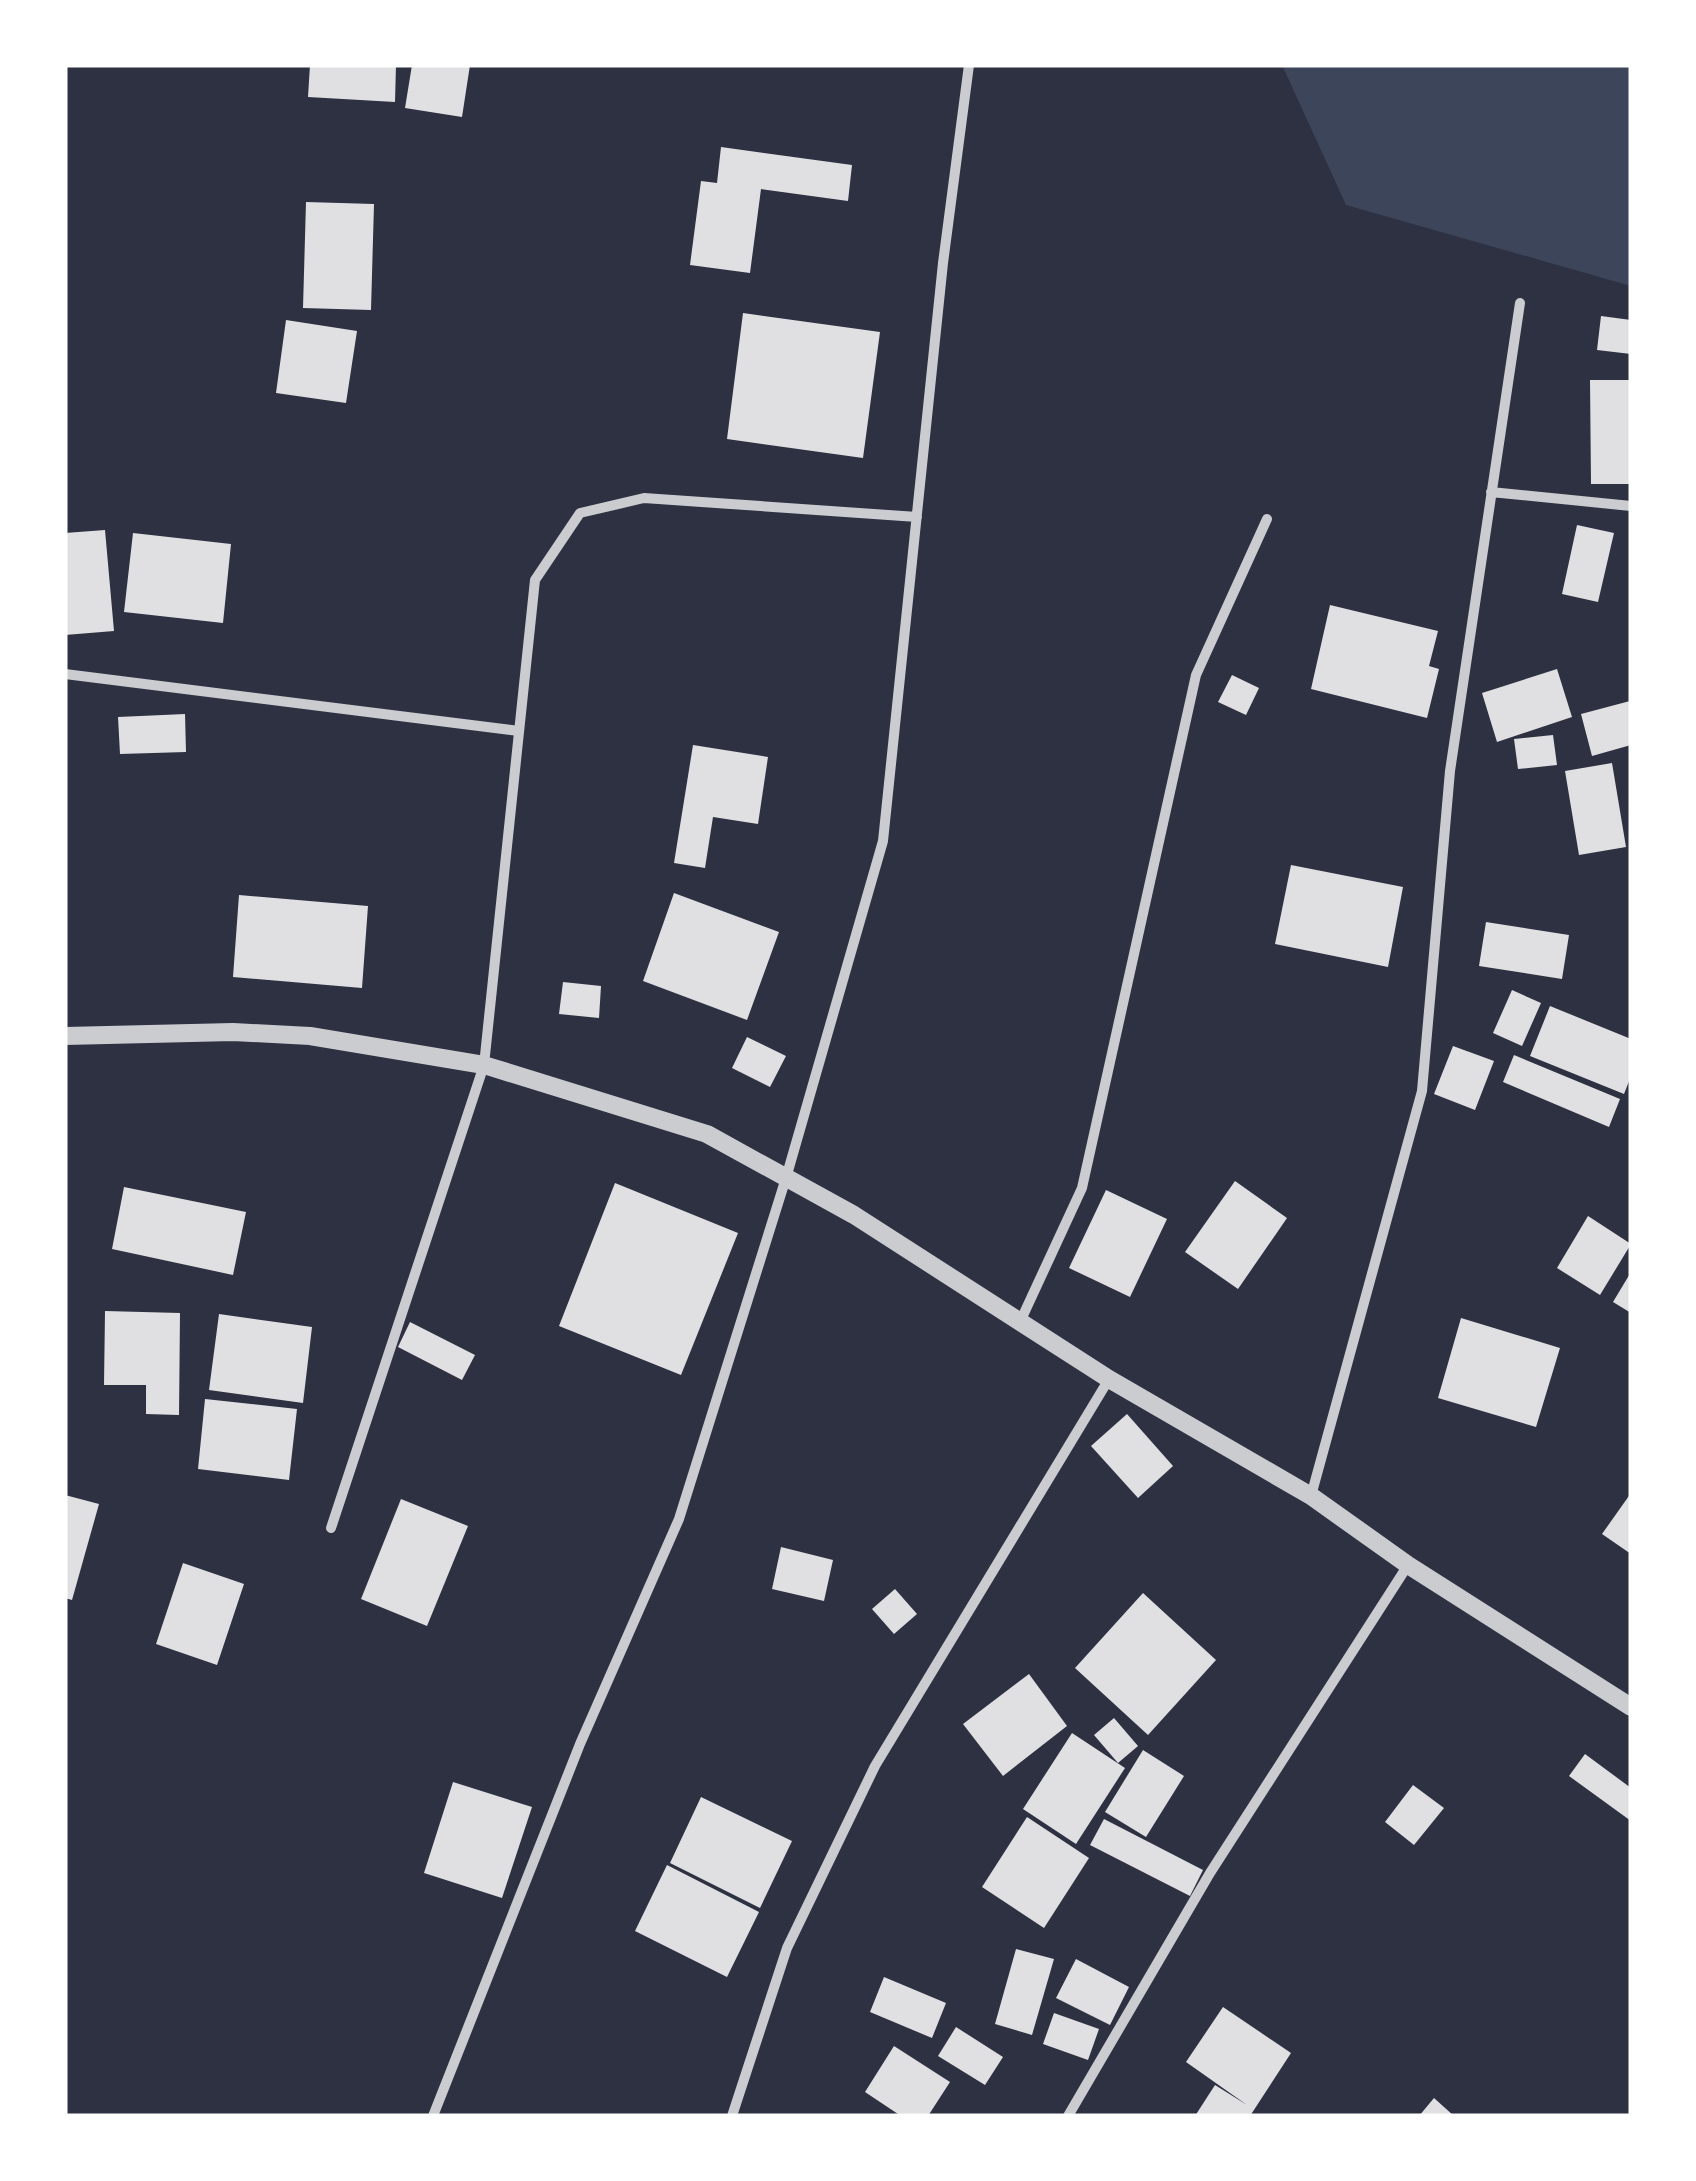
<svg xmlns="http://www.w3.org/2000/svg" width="1696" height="2181" font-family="Raleway,sans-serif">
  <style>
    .green { fill: #3c4559 }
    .building { fill: #e0e0e3 }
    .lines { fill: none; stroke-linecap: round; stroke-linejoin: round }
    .minor { stroke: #caccd0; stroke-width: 10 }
    .tertiary { stroke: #caccd0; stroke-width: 18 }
  </style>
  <rect width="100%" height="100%" fill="#2d3142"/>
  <path class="green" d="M1282 65H1631V286L1346 205Z"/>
  <path class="building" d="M310 65H396L395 102 308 97Z
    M412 65H470L462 117 405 108Z
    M721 147 852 165 848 201 761 189 750 273 690 265 701 181 717 183Z
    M306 202 374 204 371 310 303 308Z
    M743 313 880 332 863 458 727 439Z
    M1601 316 1631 320V354L1597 350Z
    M286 320 357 331 346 403 276 393Z
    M1590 380H1631V484H1591Z
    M1577 525 1614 533 1598 602 1562 594Z
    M105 530 114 631 65 635V533Z
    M133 533 231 544 223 623 124 612Z
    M1330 605 1438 631 1429 666 1439 669 1427 718 1311 689Z
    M1557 669 1572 717 1497 742 1482 693Z
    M1232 675 1259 688 1246 715 1218 702Z
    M1630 701 1631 745 1592 756 1581 714Z
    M185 714 186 752 120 754 118 717Z
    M1553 735 1557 765 1518 769 1514 739Z
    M693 745 768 757 758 824 713 817 705 868 674 863Z
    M1612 763 1626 847 1579 855 1565 771Z
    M1291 865 1403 887 1388 967 1275 944Z
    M674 893 779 932 747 1020 643 981Z
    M239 895 368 906 362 988 233 977Z
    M1486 922 1569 935 1562 979 1479 966Z
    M563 982 601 986 599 1018 559 1014Z
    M1512 990 1541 1003 1522 1046 1493 1033Z
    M1550 1006 1631 1039V1076L1624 1094 1530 1056Z
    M747 1037 786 1056 770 1087 732 1068Z
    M1453 1046 1494 1061 1475 1110 1434 1094Z
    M1514 1055 1620 1099 1609 1127 1503 1082Z
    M1235 1181 1287 1218 1238 1289 1185 1252Z
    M615 1183 738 1233 681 1375 559 1326Z
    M124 1187 246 1212 233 1275 112 1249Z
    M1106 1190 1167 1219 1130 1297 1069 1268Z
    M1588 1216 1631 1244 1600 1295 1557 1268Z
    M1631 1272V1313L1613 1302Z
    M105 1311 180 1313 179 1415 146 1414V1385H104Z
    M219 1314 312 1327 303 1403 209 1390Z
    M1461 1318 1560 1348 1536 1427 1438 1398Z
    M410 1322 475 1355 462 1380 398 1347Z
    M205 1399 297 1409 289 1480 198 1469Z
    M1127 1414 1173 1466 1138 1498 1091 1446Z
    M1631 1493V1554L1602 1534Z
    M65 1495 99 1504 72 1600 65 1598Z
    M401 1499 468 1526 427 1626 361 1599Z
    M781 1547 833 1560 824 1601 772 1589Z
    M183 1563 244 1584 217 1665 156 1644Z
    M895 1589 917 1614 894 1634 872 1609Z
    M1143 1593 1216 1660 1148 1735 1075 1668Z
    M1029 1674 1067 1726 1003 1776 963 1724Z
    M1114 1718 1138 1746 1118 1763 1094 1735Z
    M1072 1733 1125 1768 1076 1844 1023 1809Z
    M1143 1750 1184 1776 1146 1837 1105 1812Z
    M1585 1754 1631 1788V1821L1569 1776Z
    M453 1782 532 1807 502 1898 424 1873Z
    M1413 1785 1444 1808 1414 1845 1385 1822Z
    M701 1797 792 1841 760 1908 670 1863Z
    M1027 1817 1089 1858 1044 1928 982 1887Z
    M1104 1819 1203 1870 1190 1896 1090 1845Z
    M667 1865 759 1912 727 1977 635 1931Z
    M1016 1949 1054 1959 1032 2035 995 2024Z
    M1076 1959 1129 1987 1110 2025 1056 1998Z
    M884 1977 946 2003 932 2038 870 2012Z
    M1223 2007 1291 2053 1250 2116H1195L1215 2085 1247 2105 1186 2062Z
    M1054 2013 1099 2029 1088 2060 1043 2044Z
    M956 2027 1003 2057 985 2085 938 2056Z
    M894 2046 950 2082 928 2116H901L865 2092Z
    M1434 2098 1454 2116H1419Z"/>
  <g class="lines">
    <path class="minor" d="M1491 492 1631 506
      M65 674 519 731
      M1020 1322 1082 1188 1196 675 1267 519
      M1311 1496 1422 1091 1450 771 1520 303
      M331 1528 484 1065 535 580 580 513 644 498 917 517
      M433 2116 580 1744 679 1519 786 1178 883 841 943 263 969 65
      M732 2116 787 1948 875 1766 1109 1379
      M1068 2116 1210 1873 1408 1565"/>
    <path class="tertiary" d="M65 1036 233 1032 310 1036 484 1065 707 1134 854 1215 1109 1379 1311 1496 1408 1565 1631 1707"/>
  </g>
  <rect width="1696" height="2181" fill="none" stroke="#ffffff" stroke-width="135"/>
</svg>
